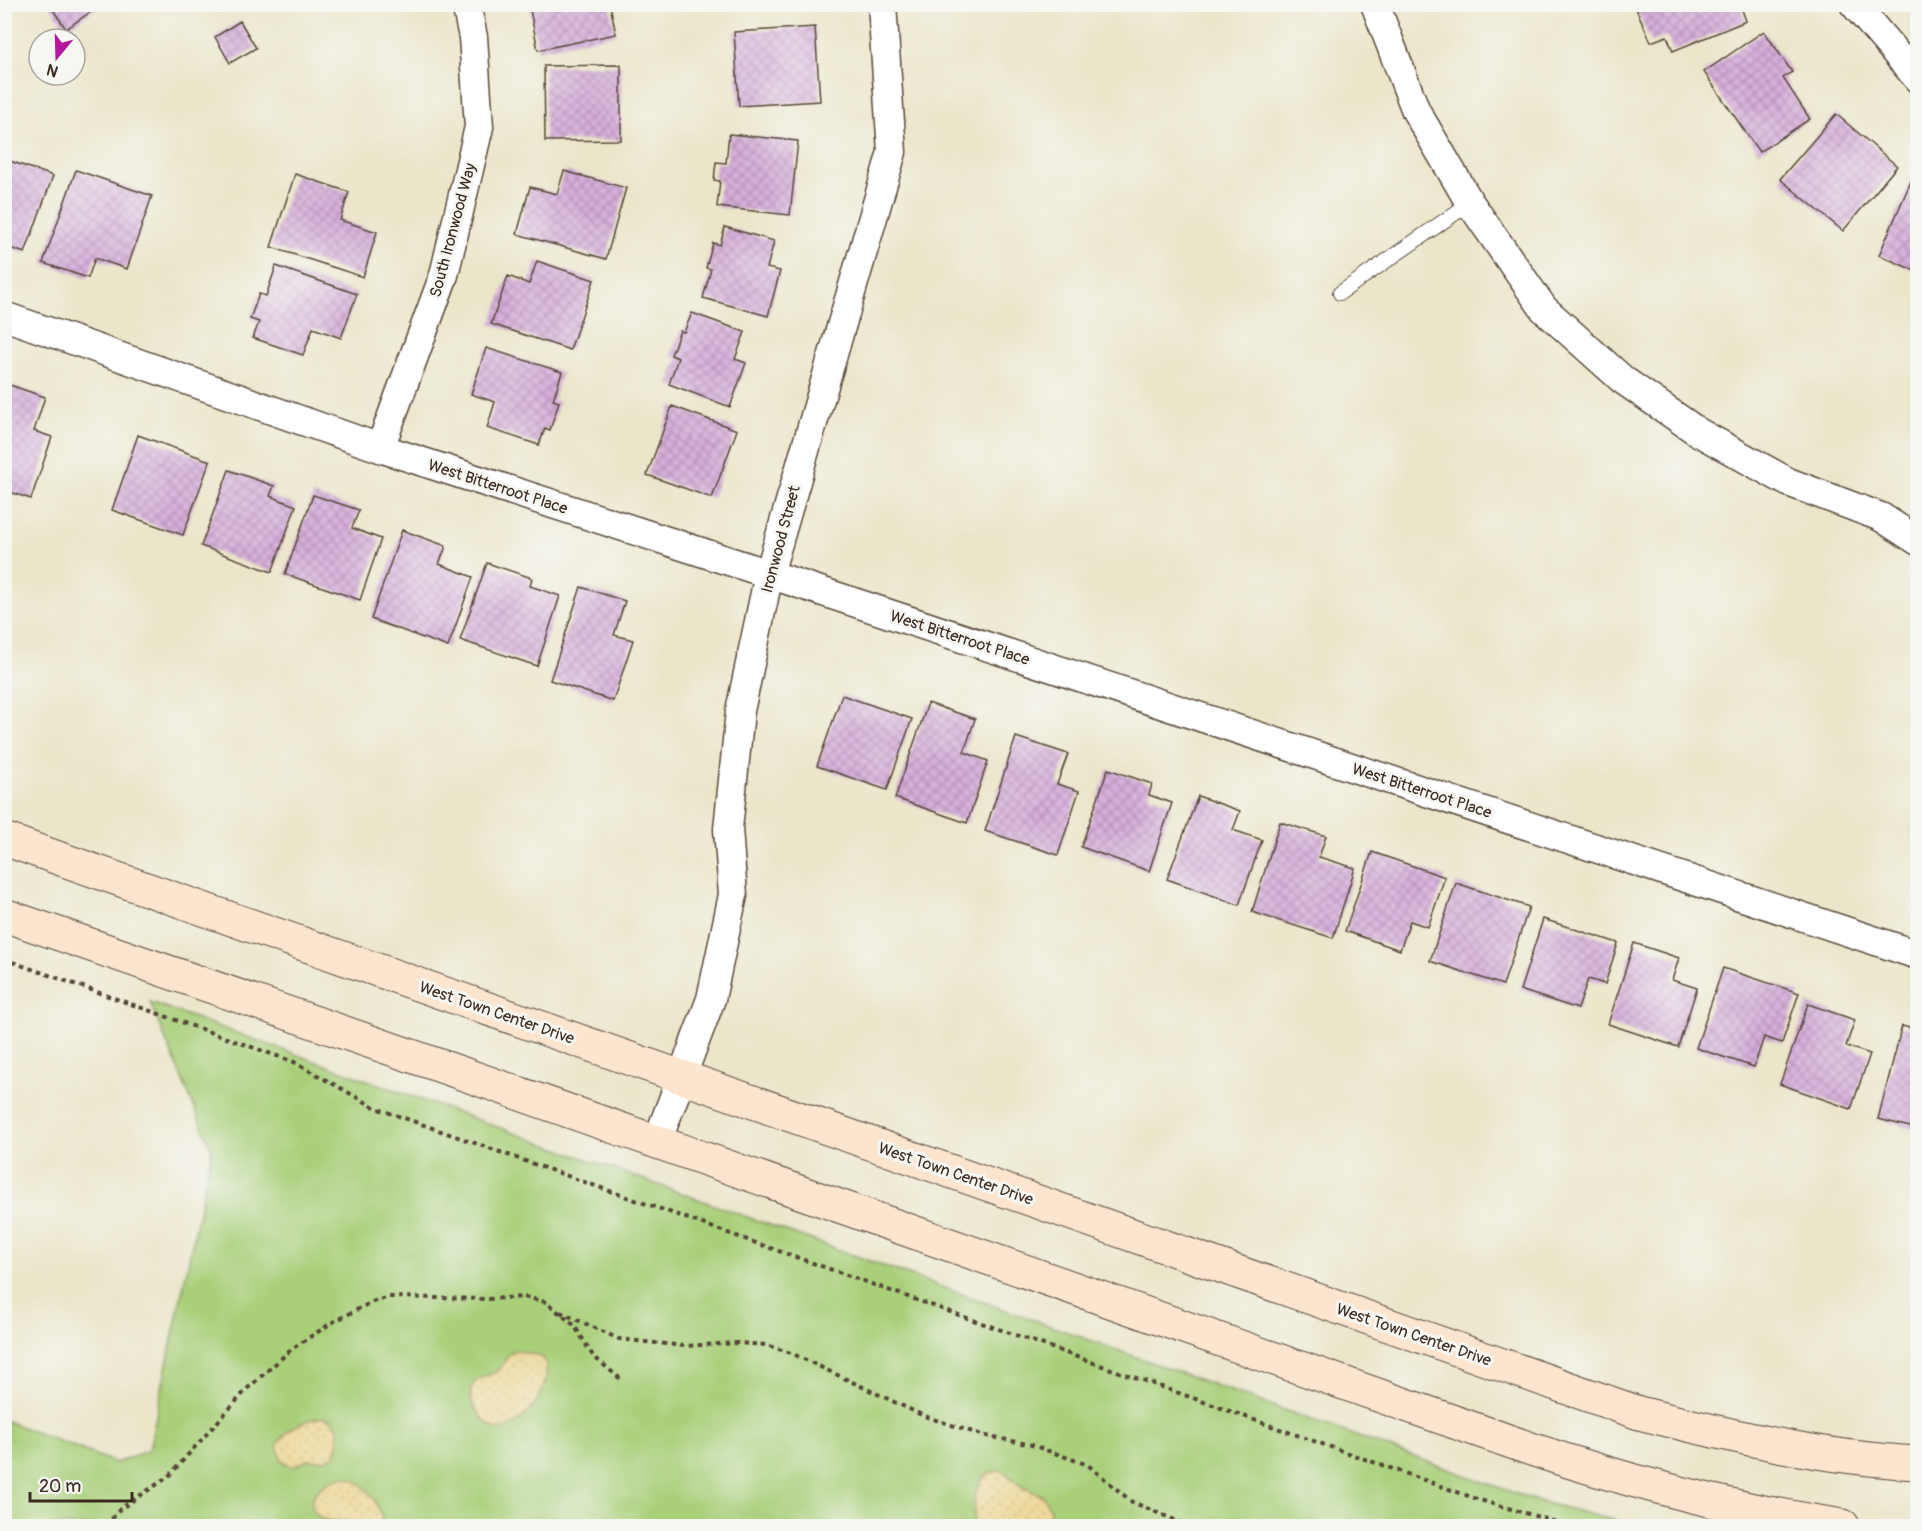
<svg xmlns="http://www.w3.org/2000/svg" width="1922" height="1531" font-family="Pangolin,sans-serif">
  <style>
    .grass { fill: #a9cf79; stroke: #727c4c; stroke-width: 1.5 }
    .sand { fill: url(#sand-dots); stroke: #94825e; stroke-width: 1.5 }
    .building { fill: url(#building-cross-hatch) }
    .lines { fill: none; stroke-linecap: round; stroke-linejoin: round }
    .lane-casing { stroke: #554638; stroke-width: 16 }
    .street-casing { stroke: #554638; stroke-width: 31 }
    .secondary-casing { stroke: #554638; stroke-width: 35 }
    .path { stroke: #554638; stroke-width: 4; stroke-dasharray: 4.5 4.5; stroke-linecap: butt }
    .lane { stroke: #fff; stroke-width: 14 }
    .street { stroke: #fff; stroke-width: 28 }
    .secondary { stroke: #fbe5cf; stroke-width: 33 }
    .labels { text-anchor: middle; stroke-width: 6; stroke-linejoin: round; paint-order: stroke }
    .street-label { font-size: 16px; fill: #3b2a1e; stroke: #f6f6f2 }
  </style>
  <defs>
    <pattern id="sand-dots" width="8" height="8" patternUnits="userSpaceOnUse" patternTransform="scale(1.5)"><rect width="8" height="8" fill="#eeda9e"/><path d="M2 2h.1M6 6h.1" fill="none" stroke="#cdbb88" stroke-width="1.8" stroke-linecap="round"/></pattern>
    <pattern id="building-cross-hatch" width="8" height="8" patternUnits="userSpaceOnUse" patternTransform="scale(1.5)"><rect width="8" height="8" fill="#d7b0dc"/><path d="M0 0l8 8M0 8l8-8" fill="none" stroke="#b08fb2"/></pattern>
  </defs>
  <rect width="100%" height="100%" fill="#f6f6f2"/>
  <filter id="ink" filterUnits="userSpaceOnUse"><feTurbulence type="fractalNoise" baseFrequency=".0167" numOctaves="2"/><feDisplacementMap in="SourceGraphic" scale="12" xChannelSelector="R" yChannelSelector="G"/><feConvolveMatrix kernelMatrix="1 2 1 2 8 2 1 2 1" color-interpolation-filters="sRGB"/></filter>
  <filter id="wash" filterUnits="userSpaceOnUse"><feTurbulence type="fractalNoise" baseFrequency=".008" numOctaves="4" result="noise"/><feDisplacementMap in="SourceGraphic" scale="24" xChannelSelector="R" yChannelSelector="G"/><feGaussianBlur stdDeviation="1.35" result="paint"/><feColorMatrix in="noise" values="0 0 0 0 0 0 0 0 0 0 0 0 0 0 0 0 0 1.4 0 .05"/><feComposite in="paint" operator="in"/></filter>
  <g filter="url(#wash)">
    <rect width="100%" height="100%" fill="#ebe6ca"/>
    <path class="grass" d="M150 1002 1534 1500 1636 1526H5L4 1420 116 1463 149 1450 212 1150Z"/>
    <path class="sand" d="M514 1350 541 1356C561 1379 522 1433 495 1429 481 1420 458 1393 479 1379 486 1374 495 1375 500 1369 506 1362 505 1355 514 1350Z
      M324 1417 330 1419 338 1427V1445L334 1456 325 1460H307L293 1467 282 1461 277 1446C285 1428 305 1420 324 1417Z
      M1001 1470 1024 1488 1043 1496 1050 1510V1526H974C974 1503 971 1475 1001 1470Z
      M341 1477C361 1475 375 1499 382 1516L380 1526H358C348 1517 332 1525 321 1518 297 1500 324 1483 341 1477Z"/>
    <g id="blocks">
      <path class="building" d="M4 4H11L8 53H4Z
        M49 4H102L66 29Z
        M1634 4H1740L1746 21 1673 51 1667 36 1651 42Z
        M529 5H610L616 34 538 50Z
        M240 21 256 48 230 63 215 37Z
        M815 27 820 101 739 106 734 32Z
        M1764 31 1792 72 1783 78 1810 119 1759 152 1704 72Z
        M621 65V140L545 141 544 66Z
        M1836 114 1897 166 1843 231 1780 179Z
        M729 134 798 141 790 215 717 207 720 181 714 180 716 162 726 163Z
        M4 159 53 176 25 253 4 246Z
        M76 170 152 196 127 269 95 258 88 278 43 263Z
        M564 171 626 188 606 259 517 234 530 187 557 194Z
        M295 174 349 192 340 220 377 232 363 277 271 247Z
        M1911 181 1918 184V272L1879 255Z
        M725 227 774 241 767 268 780 271 768 316 703 298 711 269 706 268 713 243 720 245Z
        M537 261 594 280 570 350 491 324 508 276 529 284Z
        M276 266 357 294 341 338 313 328 303 355 253 338 259 322 250 319 259 294 266 296Z
        M692 313 745 332 735 359 746 363 730 407 669 384 678 358 671 355 680 331 684 332Z
        M486 348 562 372 553 400 559 402 550 430 545 428 539 445 487 428 495 402 471 394Z
        M4 383 45 397 34 431 52 437 31 499 4 490Z
        M672 406 737 430 712 498 647 475Z
        M138 435 210 461 183 535 112 510Z
        M229 470 274 486 270 496 296 506 272 572 201 546Z
        M313 495 359 510 352 528 381 539 360 600 285 574Z
        M402 530 446 546 439 564 473 577 448 647 371 619Z
        M487 563 532 578 530 586 560 596 537 666 460 640Z
        M581 587 625 601 614 635 633 640 613 701 550 680Z
        M842 695 912 719 887 790 817 766Z
        M928 703 975 719 964 752 988 761 967 823 895 798Z
        M1016 737 1068 754 1057 784 1079 791 1058 855 985 831Z
        M1108 769 1152 784 1149 795 1172 803 1149 871 1081 847Z
        M1198 796 1240 811 1233 830 1262 840 1239 905 1167 879Z
        M1280 822 1326 836 1319 857 1355 868 1333 938 1252 912Z
        M1372 852 1445 877 1428 927 1410 921 1400 950 1345 931Z
        M1456 883 1529 907 1503 985 1430 961Z
        M1543 919 1618 943 1605 984 1588 979 1578 1009 1520 990Z
        M1634 943 1679 958 1672 980 1697 988 1678 1047 1608 1024Z
        M1723 968 1799 993 1782 1043 1764 1037 1754 1067 1696 1048Z
        M1808 1004 1855 1020 1846 1046 1870 1054 1851 1109 1780 1084Z
        M1902 1026 1918 1030V1129L1878 1119Z"/>
    </g>
  </g>
  <g filter="url(#ink)">
    <use href="#blocks" fill-opacity="0" stroke="#554638" stroke-width="1.5"/>
    <g class="lines">
      <g class="lane-casing">
        <path id="lane" d="M1340 293 1470 203"/>
      </g>
      <g class="street-casing">
        <path id="street" d="M1375 4 1416 111 1470 203 1544 309 1623 380 1698 432 1788 482 1881 517 1918 541
          M1854 4 1918 79
          M4 316 380 448 769 574 1918 955
          M380 448 444 275 479 127 473 37 466 4
          M657 1142 711 999 733 895 728 829 740 711 769 574 892 152 882 4"/>
      </g>
      <g class="secondary-casing">
        <path id="secondary" d="M4 839 1639 1413C1731 1436 1822 1458 1918 1463
          M4 915 455 1071 1534 1450C1636 1484 1737 1510 1843 1526"/>
      </g>
      <path class="path" d="M4 959 294 1062 376 1108 1480 1500 1570 1526
        M560 1312 619 1339 684 1346 738 1343 766 1345 791 1353 924 1416 982 1435 1032 1445 1088 1465 1132 1502 1189 1526
        M106 1526 120 1509 168 1477 248 1388 293 1348 333 1322 372 1302 389 1297 486 1299 524 1297 546 1302 574 1325 593 1356 623 1381"/>
      <use href="#lane" class="lane"/>
      <use href="#street" class="street"/>
      <use href="#secondary" class="secondary"/>
    </g>
  </g>
  <g class="labels">
    <g class="street-label">
      <text transform="translate(452 230) rotate(-75)" y="6">South Ironwood Way</text>
      <text transform="translate(498 486) rotate(18)" y="6">West Bitterroot Place</text>
      <text transform="translate(780 539) rotate(-75)" y="6">Ironwood Street</text>
      <text transform="translate(960 637) rotate(18)" y="6">West Bitterroot Place</text>
      <text transform="translate(1422 790) rotate(18)" y="6">West Bitterroot Place</text>
      <text transform="translate(497 1012) rotate(19)" y="6">West Town Center Drive</text>
      <text transform="translate(956 1173) rotate(19)" y="6">West Town Center Drive</text>
      <text transform="translate(1414 1334) rotate(19)" y="6">West Town Center Drive</text>
    </g>
  </g>
  <rect width="1922" height="1531" fill="none" stroke="#f6f6f2" stroke-width="24"/>
  <g transform="translate(57 57) rotate(199)"><circle r="28" fill="#f6f6f2" stroke="#aba49d" stroke-width="1.5"/>
  <path d="M0-4.5L10 22L0 15L-10 22Z" fill="#b5179e"/>
  <text y="-9" font-size="16" font-weight="bold" text-anchor="middle" fill="#3b2a1e">N</text>
  </g>
  <path d="M30 1492v9h102v-9" fill="none" stroke="#3b2a1e" stroke-width="3"/>
  <text x="39" y="1492" font-size="18" fill="#3b2a1e" stroke="#f6f6f2" stroke-width="4.5" paint-order="stroke">20 m</text>
</svg>
